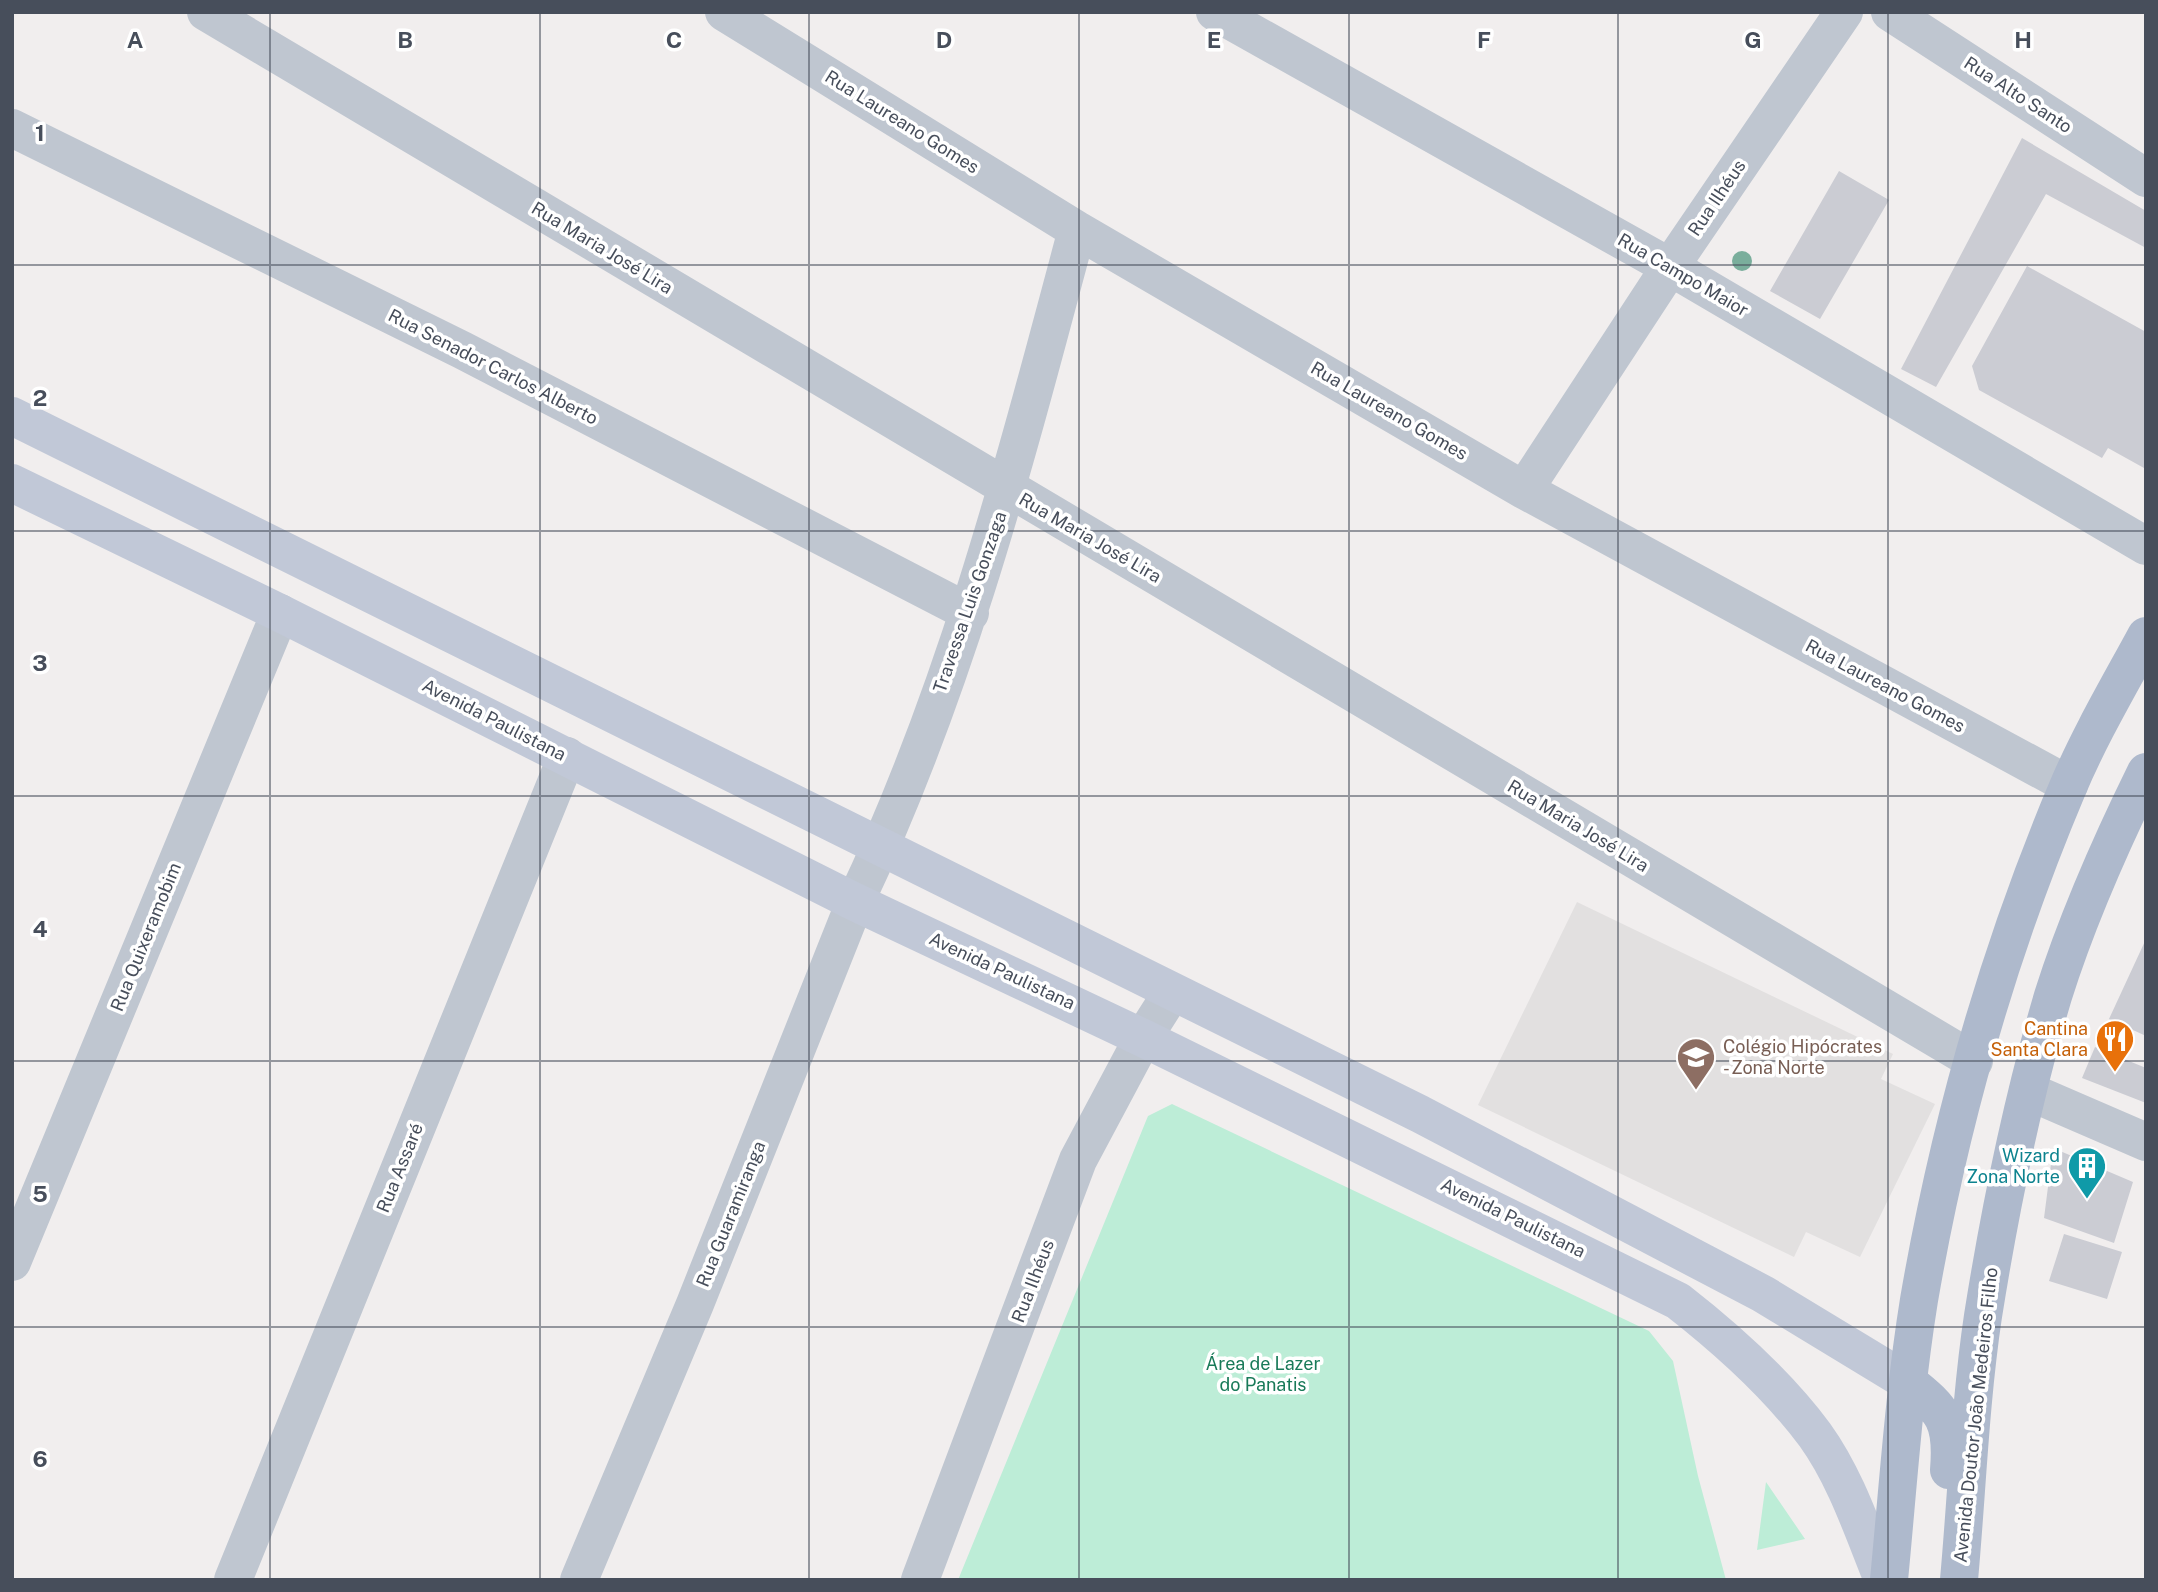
<svg xmlns="http://www.w3.org/2000/svg" width="2158" height="1592" font-family="'Public Sans',sans-serif">
  <style>
    .education { fill: #e2e0e0 }
    .green { fill: #bdedd7 }
    .building { fill: #cbccd3 }
    .lines { fill: none; stroke-linecap: round; stroke-linejoin: round }
    .street { stroke: #bfc6d0; stroke-width: 38 }
    .secondary { stroke: #c1c8d7; stroke-width: 38 }
    .primary { stroke: #aeb9cc; stroke-width: 38 }
    .tree { fill: #7aae9c }
    .grid { fill: none; stroke: #474e5b; stroke-width: 2; stroke-opacity: 0.55 }
    .labels { text-anchor: middle; stroke-width: 7; stroke-linejoin: round; paint-order: stroke }
    .street-label { font-size: 18px; fill: #474e5b; stroke: #fff }
    .food-label { font-size: 18px; fill: #c56008; stroke: #fff; text-anchor: end }
    .education-label { font-size: 18px; fill: #785e54; stroke: #fff; text-anchor: start }
    .culture-label { font-size: 18px; fill: #0d838f; stroke: #fff; text-anchor: end }
    .park-label { font-size: 18px; fill: #197a59; stroke: #fff }
    .grid-label { font-size: 23px; text-anchor: middle; font-weight: bold; fill: #474e5b; stroke: #fff; stroke-width: 7; stroke-linejoin: round; paint-order: stroke }
  </style>
  <rect width="100%" height="100%" fill="#f1eeee"/>
  <path class="education" d="M1577 902 1893 1054 1881 1079 1935 1104 1860 1257 1806 1232 1794 1257 1478 1105Z"/>
  <path class="green" d="M1172 1104 1649 1331 1673 1361 1698 1476 1726 1580H958L1148 1116Z
    M1766 1482 1805 1539 1757 1550Z"/>
  <path class="building" d="M2022 138 2146 211V248L2046 194 1936 387 1901 369Z
    M1839 171 1889 200 1820 319 1770 291Z
    M2027 266 2146 332 2144 468 2108 448 2102 458 1979 390 1972 366Z
    M2146 939V1036L2109 1019Z
    M2095 1047 2146 1068V1103L2082 1078Z
    M2053 1148 2133 1182 2114 1243 2044 1218Z
    M2064 1234 2122 1252 2107 1299 2049 1281Z"/>
  <g class="lines">
    <path class="street" d="M206 12 1974 1061
      M724 12 1077 230 1524 490 2069 785
      M1215 12 1670 267 2146 546
      M1890 12 2146 178
      M12 128 462 350 970 613
      M1524 490 1670 267 1844 12
      M2028 1091 2146 1142
      M12 1262 280 613
      M233 1580 567 756
      M579 1580 695 1304 855 902C957 688 1016 458 1077 230
      M920 1580 1078 1160 1143 1038 1171 994"/>
    <path class="secondary" d="M12 416 1420 1114 1763 1294 1908 1382
      M12 483 280 613 855 902 1143 1038 1678 1301C1728 1340 1777 1384 1815 1435 1846 1478 1863 1531 1883 1580"/>
    <path class="primary" d="M1908 1382C1944 1410 1953 1422 1949 1470
      M1889 1580C1898 1487 1904 1393 1919 1300 1949 1126 1999 950 2068 787 2090 735 2119 686 2146 636
      M1959 1580C1967 1492 1970 1403 1983 1316 2000 1209 2022 1101 2053 996 2076 923 2112 841 2146 772"/>
  </g>
  <circle class="tree" cx="1742" cy="261" r="10"/>
  <path class="grid" d="M270 12V1580M540 12V1580M809 12V1580M1079 12V1580M1349 12V1580M1618 12V1580M1888 12V1580M12 265H2146M12 531H2146M12 796H2146M12 1061H2146M12 1327H2146"/>
  <defs>
    <g id="restaurant-pin" transform="scale(2.0125)"><path d="M0 17L-7.5 6A9.5 9.5 0 1 1 7.5 6Z" fill="#e8710a" stroke="#fff"/><path d="M-5-6h1v4h1v-4h1v4h1v-4h1v5L-1.5 .5V6h-2V.5L-5-1ZM5-6V6H3V1.5H1.5Q1.5-4 5-6Z" fill="#fff"/></g>
    <g id="school-pin" transform="scale(2.0125)"><path d="M0 17L-7.5 6A9.5 9.5 0 1 1 7.5 6Z" fill="#8d6e63" stroke="#fff"/><path d="M0-5L7-2L0 1L-7-2ZM-4 1L0 2.5L4 1V4Q0 6-4 4Z" fill="#fff"/></g>
    <g id="building-pin" transform="scale(2.0125)"><path d="M0 17L-7.5 6A9.5 9.5 0 1 1 7.5 6Z" fill="#0f9aa8" stroke="#fff"/><path d="M-4-6H4V6H1V3H-1V6H-4ZM-2.5-4.3h1.7v1.8h-1.7ZM.8-4.3h1.7v1.8H.8ZM-2.5-1h1.7V.8h-1.7ZM.8-1h1.7V.8H.8Z" fill="#fff"/></g>
  </defs>
  <g fill-rule="evenodd">
    <use href="#restaurant-pin" x="2115" y="1039"/>
    <use href="#school-pin" x="1696" y="1057"/>
    <use href="#building-pin" x="2087" y="1166"/>
  </g>
  <g class="labels">
    <g class="street-label">
      <text transform="translate(2018 95) rotate(33)" y="6">Rua Alto Santo</text>
      <text transform="translate(902 122) rotate(32)" y="6">Rua Laureano Gomes</text>
      <text transform="translate(1717 198) rotate(-56)" y="6">Rua Ilhéus</text>
      <text transform="translate(602 248) rotate(31)" y="6">Rua Maria José Lira</text>
      <text transform="translate(1683 275) rotate(30)" y="6">Rua Campo Maior</text>
      <text transform="translate(493 367) rotate(27)" y="6">Rua Senador Carlos Alberto</text>
      <text transform="translate(1389 411) rotate(30)" y="6">Rua Laureano Gomes</text>
      <text transform="translate(1090 538) rotate(30)" y="6">Rua Maria José Lira</text>
      <text transform="translate(970 602) rotate(-71)" y="6">Travessa Luis Gonzaga</text>
      <text transform="translate(1885 686) rotate(28)" y="6">Rua Laureano Gomes</text>
      <text transform="translate(494 720) rotate(27)" y="6">Avenida Paulistana</text>
      <text transform="translate(1578 826) rotate(31)" y="6">Rua Maria José Lira</text>
      <text transform="translate(146 937) rotate(-68)" y="6">Rua Quixeramobim</text>
      <text transform="translate(1002 971) rotate(25)" y="6">Avenida Paulistana</text>
      <text transform="translate(400 1168) rotate(-68)" y="6">Rua Assaré</text>
      <text transform="translate(731 1214) rotate(-68)" y="6">Rua Guaramiranga</text>
      <text transform="translate(1513 1218) rotate(26)" y="6">Avenida Paulistana</text>
      <text transform="translate(1033 1281) rotate(-69)" y="6">Rua Ilhéus</text>
      <text transform="translate(1976 1415) rotate(-84)" y="6">Avenida Doutor João Medeiros Filho</text>
    </g>
    <g class="food-label">
      <text x="2088" y="1035">Cantina<tspan x="2088" dy="21">Santa Clara</tspan></text>
    </g>
    <g class="education-label">
      <text x="1723" y="1053">Colégio Hipócrates<tspan x="1723" dy="21">- Zona Norte</tspan></text>
    </g>
    <g class="culture-label">
      <text x="2060" y="1162">Wizard<tspan x="2060" dy="21">Zona Norte</tspan></text>
    </g>
    <g class="park-label">
      <text x="1263" y="1370">Área de Lazer<tspan x="1263" dy="21">do Panatis</tspan></text>
    </g>
  </g>
  <g class="grid-label">
    <text x="135" y="48">A</text>
    <text x="405" y="48">B</text>
    <text x="674" y="48">C</text>
    <text x="944" y="48">D</text>
    <text x="1214" y="48">E</text>
    <text x="1484" y="48">F</text>
    <text x="1753" y="48">G</text>
    <text x="2023" y="48">H</text>
    <text x="40" y="141">1</text>
    <text x="40" y="406">2</text>
    <text x="40" y="671">3</text>
    <text x="40" y="937">4</text>
    <text x="40" y="1202">5</text>
    <text x="40" y="1467">6</text>
  </g>
  <rect width="2158" height="1592" fill="none" stroke="#474e5b" stroke-width="28"/>
</svg>
